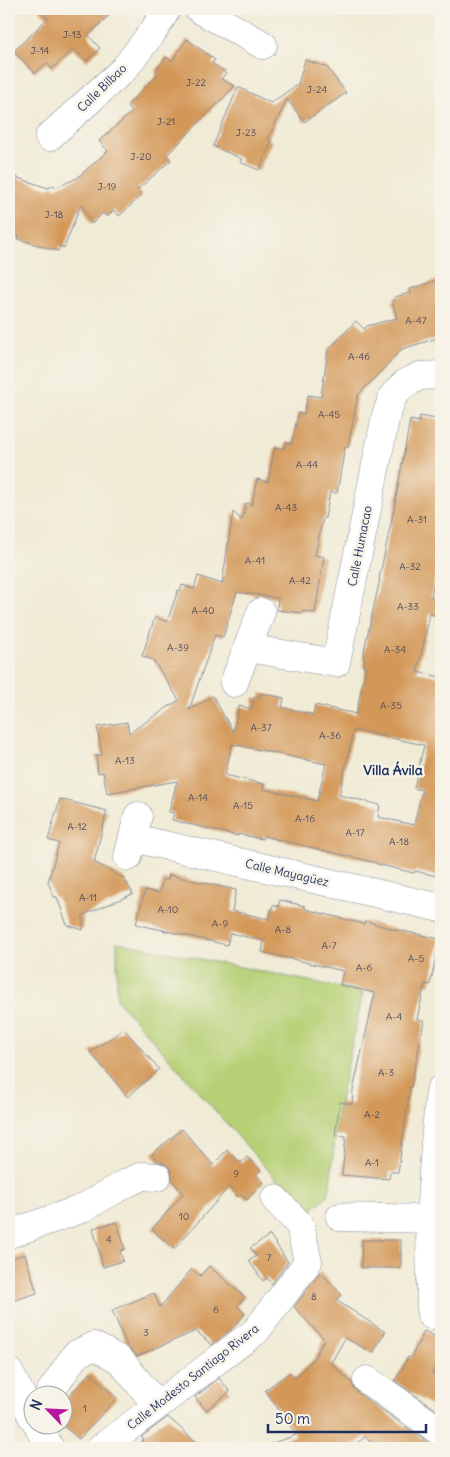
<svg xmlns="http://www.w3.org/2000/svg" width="450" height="1457" font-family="Delius,sans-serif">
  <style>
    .green { fill: #b6d075; stroke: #68806a }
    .building { fill: #d39859; fill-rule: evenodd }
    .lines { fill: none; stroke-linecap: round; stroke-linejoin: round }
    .minor-casing { stroke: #868d9a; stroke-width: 29 }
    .minor { stroke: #fff; stroke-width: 28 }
    .labels { text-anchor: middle; stroke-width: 5; stroke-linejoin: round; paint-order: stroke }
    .number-label { font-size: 10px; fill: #49495d }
    .street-label { font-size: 12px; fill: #1b2f5e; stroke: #f7f3e8 }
    .neighbourhood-label { font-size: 14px; font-weight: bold; fill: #1b2f5e; stroke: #f7f3e8 }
  </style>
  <rect width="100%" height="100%" fill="#f7f3e8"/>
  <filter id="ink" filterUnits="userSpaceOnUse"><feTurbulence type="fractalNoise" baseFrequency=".02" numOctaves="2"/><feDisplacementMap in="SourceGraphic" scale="10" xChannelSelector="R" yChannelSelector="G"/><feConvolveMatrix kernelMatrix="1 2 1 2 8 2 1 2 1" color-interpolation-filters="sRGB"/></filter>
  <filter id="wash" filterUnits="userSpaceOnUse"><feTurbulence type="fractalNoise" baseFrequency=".0096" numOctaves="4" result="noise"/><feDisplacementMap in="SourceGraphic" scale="20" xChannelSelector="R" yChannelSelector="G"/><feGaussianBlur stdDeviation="1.12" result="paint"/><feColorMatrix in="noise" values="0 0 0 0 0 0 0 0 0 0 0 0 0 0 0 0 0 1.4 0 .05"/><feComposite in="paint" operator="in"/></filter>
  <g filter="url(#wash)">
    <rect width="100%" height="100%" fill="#f0ebd5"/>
    <path class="green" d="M117 942 363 992 338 1110 329 1194 307 1214 117 1000Z"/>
    <g id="blocks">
      <path class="building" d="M38 9H116L88 35 100 48 87 61 73 49 52 69 47 63 35 73 14 51 48 18Z
        M187 39 215 60 212 63 226 73 221 79 235 86 167 155 171 160 137 190 142 195 119 216 114 210 107 217 103 213 92 224 81 204 64 248 60 246 58 251 18 239 19 236 9 233V175L48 188 54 185 55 188 77 178 108 151 99 141 132 112 127 106 158 74 155 72 166 57 172 61Z
        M305 60 327 67 346 93 304 122 287 99 268 139 272 141 259 170 240 162 242 159 213 146 238 87 271 103 298 84Z
        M441 279V337L402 349 358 395 348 447H345L337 493 330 492 325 518H323L315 555 324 557 315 613 302 611V613L277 610 278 598 237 592 223 637 215 635 189 710 213 696 233 732 239 706 252 709 254 697 260 699 261 693 284 698 282 707 313 715 315 705 356 714 366 667H363L365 659H363L365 646 380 579H379L394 509 410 420 419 422 420 416 441 420V552L431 597 441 599V617L430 614 417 672 441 677V877L415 871 414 873 377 864V863L263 836 262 839 238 834V836L172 820 174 813 169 812 177 781 107 793 103 772 98 773 96 756 102 755 97 727 127 722 129 733 179 700 153 660 142 656 155 617 167 622 178 590 180 591 182 585 194 589 198 576 222 584 233 512 242 520 246 503 252 505 257 479 268 482 275 447 284 449 286 442 292 444 298 413 304 414 308 395 321 397 328 350 356 321 364 329 367 326 397 318 392 301 395 300 394 297 411 293 410 289ZM354 730 424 745 414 788 422 790 414 825 378 817 380 805 339 795ZM232 744 326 764 317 801 263 789 264 784 225 775Z
        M60 799 107 811 94 862 124 878 133 894 83 915V930L67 925 57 897H54L48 882 59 843 48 840Z
        M169 875 236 890 232 911 269 919 273 905 278 907 280 900 305 906V909L364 924 365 921 393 929 440 939 430 985 425 984 417 1019 424 1021 411 1087H410L398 1172H390L389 1179 342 1175 346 1136 335 1135 340 1102 352 1104 353 1090 375 993 340 985 343 971 262 952 264 941 230 933 227 945 136 924 145 890 159 893 163 879 168 880Z
        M124 1029 159 1069 128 1097 90 1052Z
        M182 1129 213 1165 227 1150 241 1163 247 1157 261 1170 256 1175 264 1182 247 1200 241 1195 239 1197 229 1187 174 1249 152 1229 183 1194 172 1180 171 1170 165 1164 157 1161 152 1154Z
        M117 1222 125 1249 120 1251 123 1261 103 1267 93 1228Z
        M270 1235 288 1262 272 1284 267 1278 263 1281 249 1261 256 1256 250 1248Z
        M362 1240H401V1268H361Z
        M25 1254 37 1293 9 1302V1259Z
        M209 1266 245 1297 237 1306 245 1314 231 1330 212 1345 196 1331 137 1356 127 1346 112 1310 154 1293 160 1307 192 1269 200 1276Z
        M320 1272 342 1295 336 1300 385 1332 373 1353 345 1338 331 1363 352 1383 353 1387 358 1393 432 1445 441 1448H379L365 1437 350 1448H265V1446L296 1435 265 1390 290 1372 295 1378 315 1357 324 1339 294 1307Z
        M424 1331 441 1339V1354L432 1373 441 1377V1413L395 1381 408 1357 411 1358Z
        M90 1373 117 1398 79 1439 62 1425V1403Z
        M219 1378 230 1392 206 1410 195 1397Z
        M168 1417 187 1434 202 1448H136L144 1439 141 1437Z"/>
    </g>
  </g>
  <g filter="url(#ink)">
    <use href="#blocks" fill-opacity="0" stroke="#868d9a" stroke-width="1"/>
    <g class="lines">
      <g class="minor-casing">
        <path id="minor" d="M199 9 263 45
          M49 137 124 69 154 30 167 9
          M247 648 336 663 386 415 393 396 404 384 420 376 441 375
          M234 683 261 612
          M133 838 441 908
          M128 857 138 816
          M340 1217 430 1219
          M9 1234 81 1209 127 1183 142 1176 157 1177
          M431 1315 430 1219 435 1143 439 1100 441 1089
          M9 1372 32 1416
          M367 1380 441 1432
          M49 1394 76 1354 94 1346 120 1360 157 1405
          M37 1424 50 1448
          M101 1448 256 1331 308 1262 300 1225 275 1199"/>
      </g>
      <use href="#minor" class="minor"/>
    </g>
  </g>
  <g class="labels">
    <g class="number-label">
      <text x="72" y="38">J-13</text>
      <text x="40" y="54">J-14</text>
      <text x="196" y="86">J-22</text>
      <text x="317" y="93">J-24</text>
      <text x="166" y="125">J-21</text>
      <text x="246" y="136">J-23</text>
      <text x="141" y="160">J-20</text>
      <text x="107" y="190">J-19</text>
      <text x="54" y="218">J-18</text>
      <text x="416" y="324">A-47</text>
      <text x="359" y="360">A-46</text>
      <text x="329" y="418">A-45</text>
      <text x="307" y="468">A-44</text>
      <text x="286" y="511">A-43</text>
      <text x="417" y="523">A-31</text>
      <text x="255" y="564">A-41</text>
      <text x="410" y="570">A-32</text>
      <text x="300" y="584">A-42</text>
      <text x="408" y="610">A-33</text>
      <text x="203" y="614">A-40</text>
      <text x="178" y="651">A-39</text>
      <text x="395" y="653">A-34</text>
      <text x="391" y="709">A-35</text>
      <text x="261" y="731">A-37</text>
      <text x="330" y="739">A-36</text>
      <text x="125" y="764">A-13</text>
      <text x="198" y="801">A-14</text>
      <text x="243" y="809">A-15</text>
      <text x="305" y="822">A-16</text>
      <text x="77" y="830">A-12</text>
      <text x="355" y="836">A-17</text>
      <text x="399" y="845">A-18</text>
      <text x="88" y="901">A-11</text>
      <text x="168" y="913">A-10</text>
      <text x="220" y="927">A-9</text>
      <text x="283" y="933">A-8</text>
      <text x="329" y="949">A-7</text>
      <text x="416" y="962">A-5</text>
      <text x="364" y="971">A-6</text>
      <text x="394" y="1020">A-4</text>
      <text x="386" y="1076">A-3</text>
      <text x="372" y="1118">A-2</text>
      <text x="372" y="1166">A-1</text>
      <text x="236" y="1177">9</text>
      <text x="184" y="1220">10</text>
      <text x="109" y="1243">4</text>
      <text x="269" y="1261">7</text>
      <text x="314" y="1300">8</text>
      <text x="216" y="1313">6</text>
      <text x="146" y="1336">3</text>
      <text x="85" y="1412">1</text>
    </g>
    <g class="street-label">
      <text transform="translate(102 88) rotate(-44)" y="4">Calle Bilbao</text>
      <text transform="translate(360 546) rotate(-79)" y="4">Calle Humacao</text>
      <text transform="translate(287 873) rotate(13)" y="4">Calle Mayagüez</text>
      <text transform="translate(193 1377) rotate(-38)" y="4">Calle Modesto Santiago Rivera</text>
    </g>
    <g class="neighbourhood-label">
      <text x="393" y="775">Villa Ávila</text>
    </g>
  </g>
  <rect width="450" height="1457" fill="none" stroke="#f7f3e8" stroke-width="30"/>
  <g transform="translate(48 1410) rotate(294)"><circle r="24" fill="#f7f3e8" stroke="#9fa5b1"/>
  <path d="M0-4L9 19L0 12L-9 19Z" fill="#b5179e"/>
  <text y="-8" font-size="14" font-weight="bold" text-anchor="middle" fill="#1b2f5e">N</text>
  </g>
  <path d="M268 1424v8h158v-8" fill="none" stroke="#1b2f5e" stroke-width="2.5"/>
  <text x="275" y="1424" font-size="15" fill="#1b2f5e" stroke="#f7f3e8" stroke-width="4" paint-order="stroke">50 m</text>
</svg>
